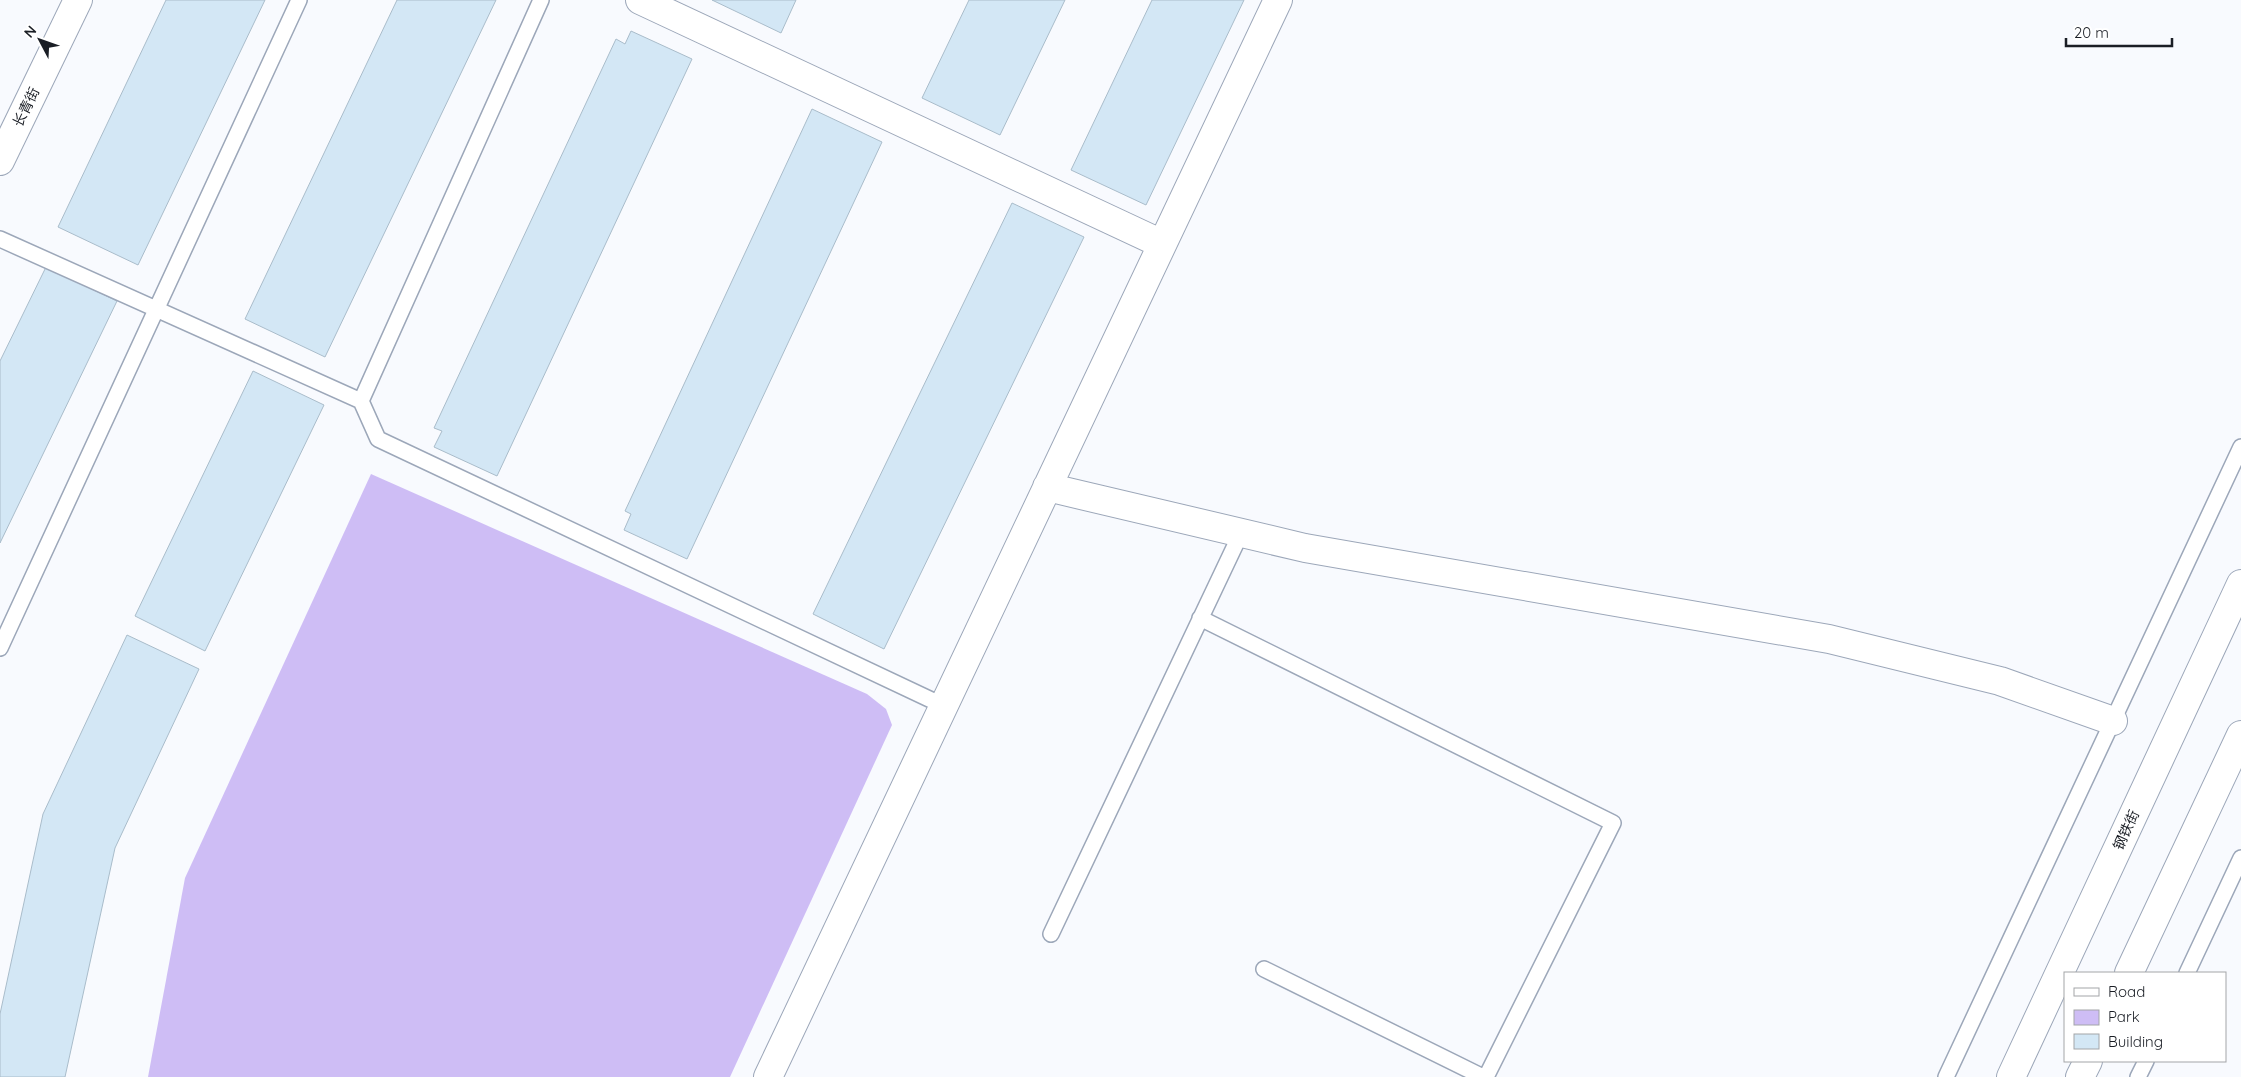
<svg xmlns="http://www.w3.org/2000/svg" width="2241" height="1077" font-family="Quicksand,'Noto Sans SC',sans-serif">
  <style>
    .green { fill: #cebdf5 }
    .building { fill: #d3e7f5; stroke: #a9bcca }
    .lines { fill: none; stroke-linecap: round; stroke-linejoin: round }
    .service-casing { stroke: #9ca7b9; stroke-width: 18 }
    .minor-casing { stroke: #9ca7b9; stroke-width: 30 }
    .tertiary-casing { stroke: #9ca7b9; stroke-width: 30 }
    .trunk-casing { stroke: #9ca7b9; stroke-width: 30 }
    .service { stroke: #fff; stroke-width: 15 }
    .minor { stroke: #fff; stroke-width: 28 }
    .tertiary { stroke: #fff; stroke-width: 28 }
    .trunk { stroke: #fff; stroke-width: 28 }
    .labels { text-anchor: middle; stroke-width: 4; stroke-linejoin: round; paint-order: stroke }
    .street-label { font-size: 14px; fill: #1a1e25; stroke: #fff }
  </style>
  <rect width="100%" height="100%" fill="#f8fafe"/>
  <path class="green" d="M371 474 867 694 886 709 892 725 730 1077H148L185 878Z"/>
  <path class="building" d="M166 0H265L138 265 58 227Z
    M397 0H496L325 357 245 319Z
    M712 0H796L781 33Z
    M969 0H1065L1000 135 922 98Z
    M1152 0H1244L1146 205 1071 170Z
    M631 31 692 59 497 476 434 447 442 431 434 428 616 39 625 44Z
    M812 109 882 142 687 559 624 530 631 514 625 511Z
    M1012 203 1084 237 884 649 813 614Z
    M46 267 117 301 0 543V361Z
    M253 371 324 405 205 651 135 616Z
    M127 635 199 669 115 848 65 1077H0V1014L43 814Z"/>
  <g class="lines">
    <g class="service-casing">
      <path id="service" d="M0 239 361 401 378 439 944 706
        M361 401 541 0
        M1200 618 1613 823 1486 1077
        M0 648 299 0
        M1051 934 1241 533
        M1264 969 1483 1077
        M2187 973 2241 858
        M1946 1077 2241 447
        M2138 1077 2146 1061"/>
    </g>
    <g class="minor-casing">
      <path id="minor" d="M640 0 1162 244
        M1047 487 1305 548 1829 639 2000 681 2113 721
        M768 1077 1278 0"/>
    </g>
    <g class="tertiary-casing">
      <path id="tertiary" d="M0 161 78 0"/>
    </g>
    <g class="trunk-casing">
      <path id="trunk" d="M2129 973 2241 735
        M2011 1077 2241 584
        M2080 1077 2088 1061"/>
    </g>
    <use href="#service" class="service"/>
    <use href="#minor" class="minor"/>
    <use href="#tertiary" class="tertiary"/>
    <use href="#trunk" class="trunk"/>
  </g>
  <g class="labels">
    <g class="street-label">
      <text transform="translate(26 107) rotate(-64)" y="5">长青街</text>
      <text transform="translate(2126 830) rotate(-65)" y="5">钢铁街</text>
    </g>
  </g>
  <rect x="2064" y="972" width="162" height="90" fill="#ffffff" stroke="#a3a5a8"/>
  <rect x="2074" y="988" width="25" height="8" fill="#ffffff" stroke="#a3a5a8"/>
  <text x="2108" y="997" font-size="15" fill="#1a1e25">Road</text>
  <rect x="2074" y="1010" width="25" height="15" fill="#cebdf5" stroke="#a3a5a8"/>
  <text x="2108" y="1022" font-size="15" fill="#1a1e25">Park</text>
  <rect x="2074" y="1034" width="25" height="15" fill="#d3e7f5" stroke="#a3a5a8"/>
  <text x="2108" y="1047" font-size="15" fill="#1a1e25">Building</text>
  <g transform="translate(40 40) rotate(311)" stroke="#ffffff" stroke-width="4" paint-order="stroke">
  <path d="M0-4L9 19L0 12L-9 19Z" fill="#1a1e25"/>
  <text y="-8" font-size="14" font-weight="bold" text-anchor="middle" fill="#1a1e25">N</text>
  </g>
  <path d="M2066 38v8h106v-8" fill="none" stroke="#1a1e25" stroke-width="2.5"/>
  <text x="2074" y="38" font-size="15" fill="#1a1e25" stroke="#ffffff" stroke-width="4" paint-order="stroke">20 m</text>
</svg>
